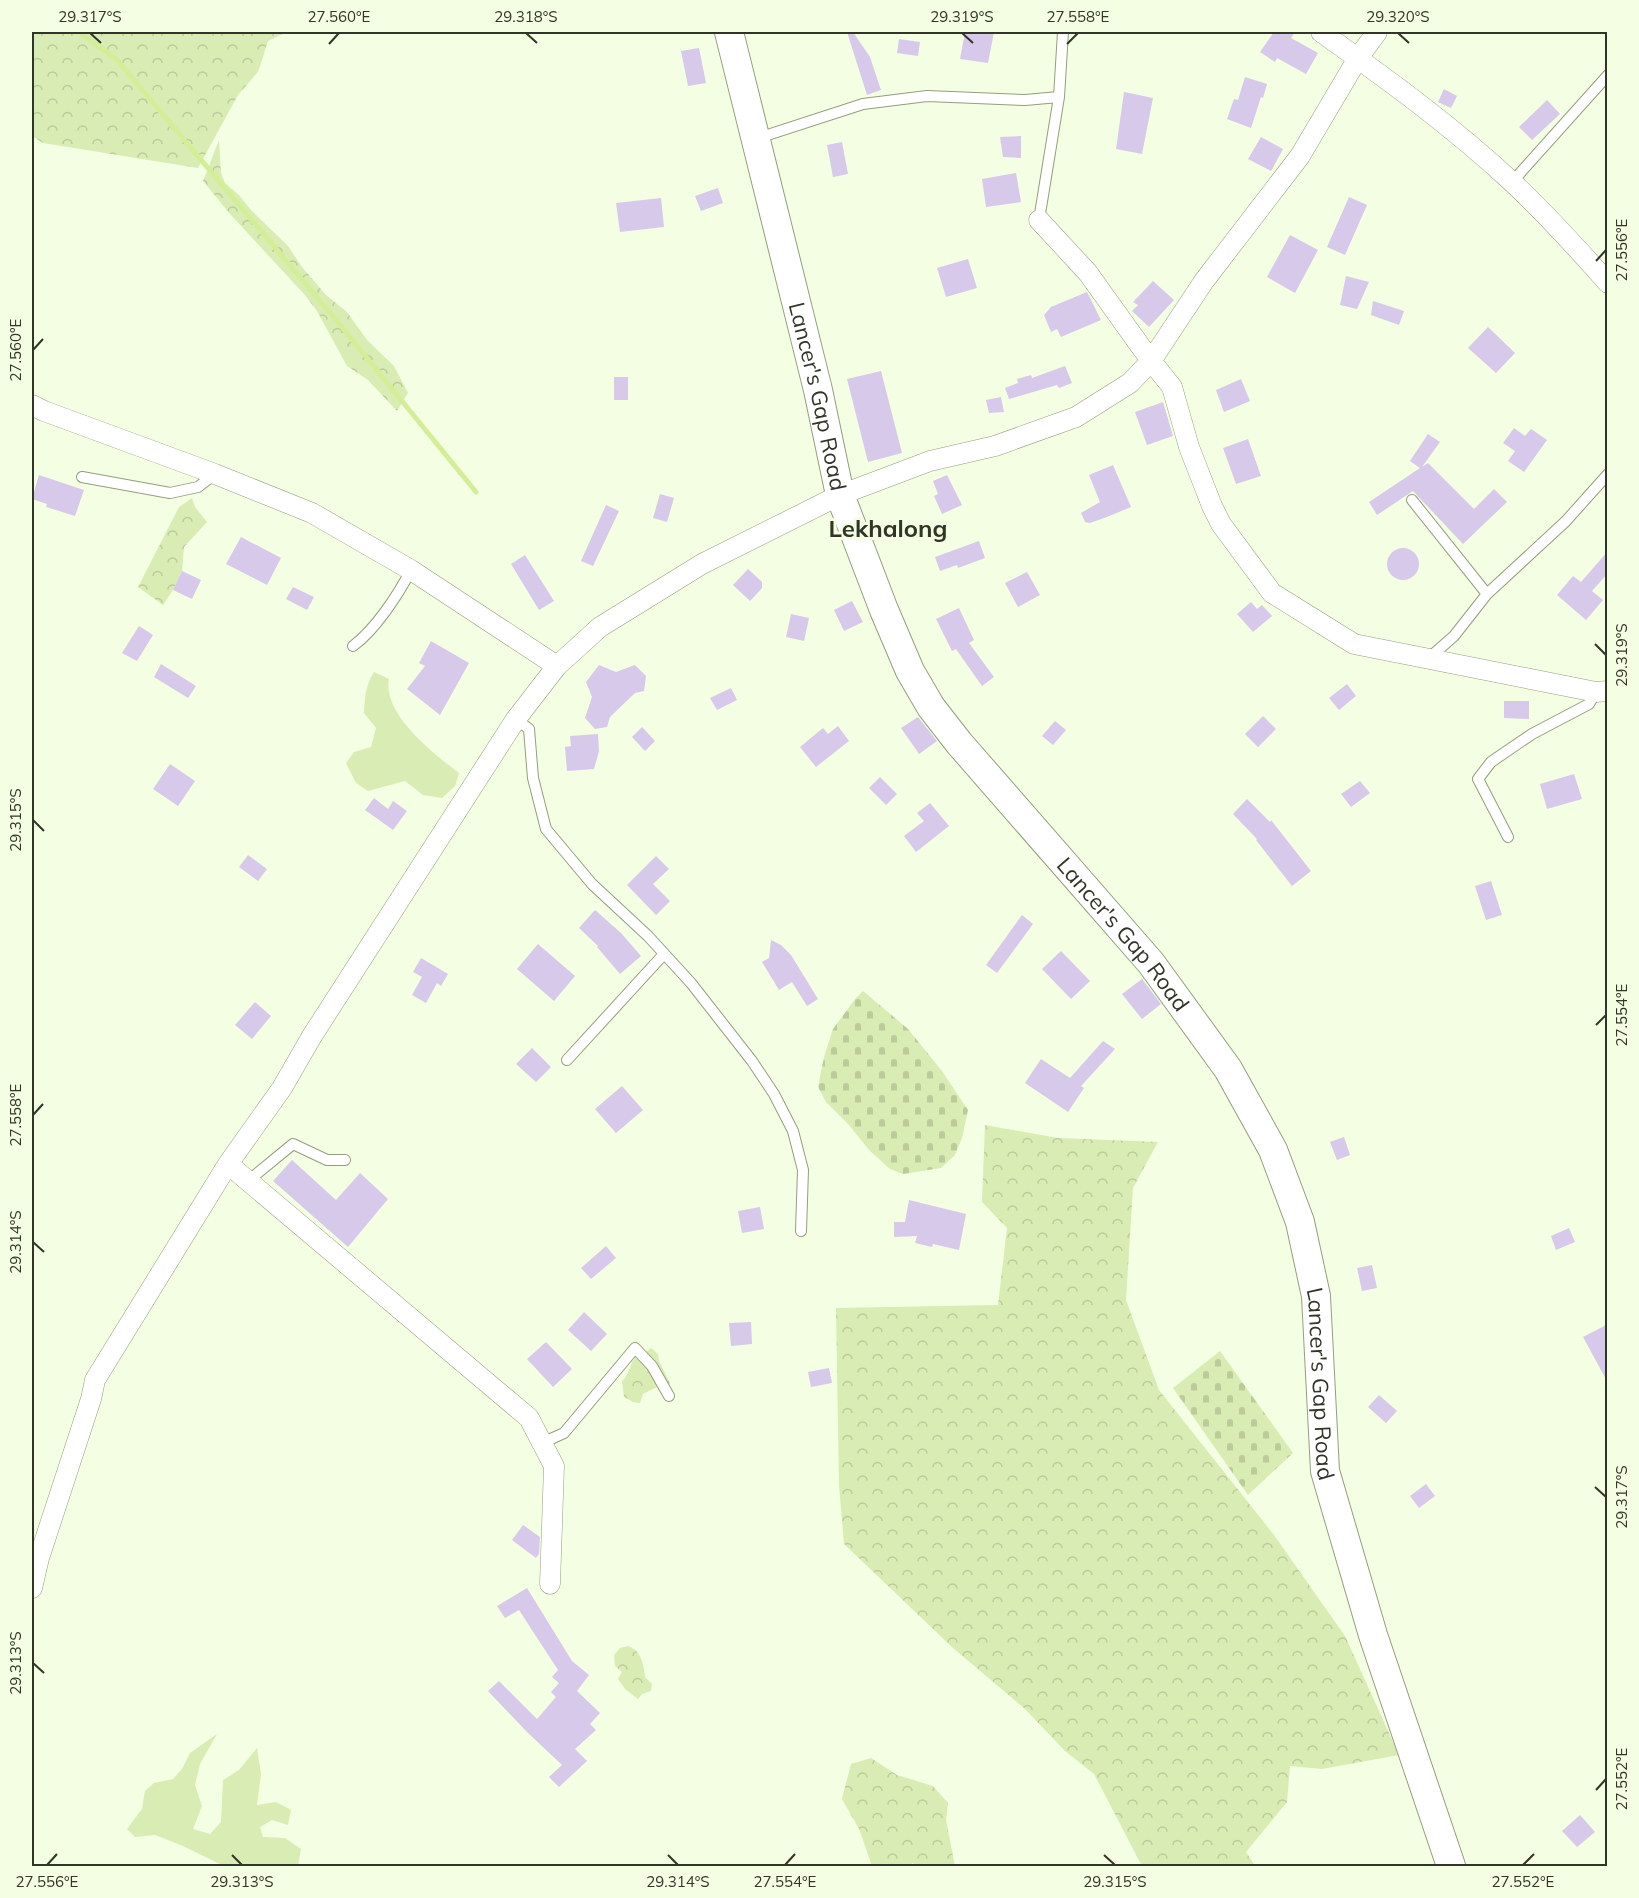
<svg xmlns="http://www.w3.org/2000/svg" width="1639" height="1898" font-family="Mulish,sans-serif">
  <style>
    .grass { fill: #d9ecb3 }
    .forest { fill: url(#forest-crowns) }
    .cemetery { fill: url(#cemetery-stones) }
    .lines { fill: none; stroke-linecap: round; stroke-linejoin: round }
    .stream { stroke: #d3ee97; stroke-width: 5 }
    .building { fill: #d6c9ea }
    .lane-casing { stroke: #949e7e; stroke-width: 12 }
    .street-casing { stroke: #949e7e; stroke-width: 21 }
    .secondary-casing { stroke: #949e7e; stroke-width: 30 }
    .lane { stroke: #fff; stroke-width: 10 }
    .street { stroke: #fff; stroke-width: 20 }
    .secondary { stroke: #fff; stroke-width: 28 }
    .ticks { fill: none; stroke: #313528; stroke-width: 2 }
    .labels { text-anchor: middle; stroke-width: 6; stroke-linejoin: round; paint-order: stroke }
    .street-label { font-size: 22px; fill: #313528; stroke: #f4fee2 }
    .neighbourhood-label { font-size: 24px; font-weight: bold; fill: #313528; stroke: #f4fee2 }
    .neatline { fill: none; stroke: #313528; stroke-width: 2 }
    .ticks-label { font-size: 15px; text-anchor: middle; fill: #313528 }
  </style>
  <defs>
    <pattern id="forest-crowns" width="20" height="18" patternUnits="userSpaceOnUse" patternTransform="scale(1.5)"><rect width="20" height="18" fill="#d9ecb3"/><path d="M2 6a3 3 0 1 1 6 0M12 15a3 3 0 1 1 6 0" fill="none" stroke="#bbcb9a"/></pattern>
    <pattern id="cemetery-stones" width="16" height="16" patternUnits="userSpaceOnUse" patternTransform="scale(1.5)"><rect width="16" height="16" fill="#d9ecb3"/><path d="M2 7V4a2 2 0 0 1 4 0v3zM10 15v-3a2 2 0 0 1 4 0v3z" fill="#bbcb9a"/></pattern>
  </defs>
  <rect width="100%" height="100%" fill="#f4fee2"/>
  <path class="grass" d="M374 672 389 679C382 714 434 754 459 773L455 786 442 798 423 795 405 781 368 791 356 783 346 763 354 752 371 747 376 728 364 713C365 698 365 686 374 672Z
    M217 1734 200 1764 195 1785 202 1806 193 1829 210 1834 221 1822 223 1780 239 1770 257 1748 261 1774 257 1805 276 1802 291 1810 288 1825 272 1820 260 1827 263 1837 285 1838 301 1849 298 1866H224L183 1846 155 1835 135 1837 127 1829 142 1809 145 1791 154 1783 173 1779 182 1769 190 1753Z"/>
  <path class="forest" d="M32 32H287L268 41 258 72 238 95 198 168 43 143 32 136Z
    M219 140 221 173 225 183 239 195 251 210 288 246 302 267 326 295 347 312 367 340 394 366 408 393 397 411 368 380 347 366 317 311 304 294 230 214 203 181Z
    M192 498 195 507 207 522 184 547 182 571 173 590 163 605 138 587 179 507Z
    M985 1125 1058 1138 1158 1142 1133 1188 1126 1300 1159 1390 1274 1535 1345 1636 1399 1755 1322 1769 1290 1766 1287 1802 1246 1852 1255 1866H1142L1094 1774 1065 1751 1025 1709 953 1648 844 1544 839 1485 836 1308 998 1305 1007 1228 982 1202Z
    M651 1348 658 1354 659 1361 670 1383 665 1390 657 1387 643 1394 640 1403 633 1402 624 1397 622 1381C629 1376 629 1366 634 1359 638 1354 646 1353 651 1348Z
    M628 1646C641 1650 644 1665 645 1677L652 1684 651 1691 642 1694 638 1699 625 1689 618 1679 622 1672 615 1666 614 1655 620 1648Z
    M871 1758 897 1775 933 1786 948 1803 946 1820 955 1866H919L912 1863 911 1866H872L859 1829 842 1799 851 1764Z"/>
  <path class="cemetery" d="M863 991 908 1029 942 1071 968 1110 962 1138 955 1155 941 1168 903 1174 890 1169 869 1150 849 1125 826 1102 818 1087 824 1057 833 1029 855 999Z
    M1220 1351 1293 1453 1248 1495 1173 1388Z"/>
  <g class="lines">
    <path class="stream" d="M79 32 116 59 336 320 476 492"/>
  </g>
  <path class="building" d="M847 32H853L870 57 881 90 867 95Z
    M965 32H994L988 63 960 59Z
    M1274 32H1295L1291 38 1318 53 1306 74 1277 58 1275 62 1260 52Z
    M899 39 920 42 918 56 897 53Z
    M699 48 706 83 688 86 681 51Z
    M1245 77 1267 84 1263 98 1261 97 1251 128 1227 119 1234 99 1238 100Z
    M1444 89 1457 96 1451 108 1438 102Z
    M1124 92 1153 98 1142 154 1116 149Z
    M1547 100 1560 114 1532 140 1519 127Z
    M1021 136V158L1003 157 1000 137Z
    M1261 137 1283 149 1271 171 1248 159Z
    M842 142 848 174 833 177 827 145Z
    M1016 173 1021 202 986 207 982 179Z
    M718 188 723 203 701 211 695 196Z
    M1349 197 1367 205 1345 255 1327 247Z
    M661 198 664 227 620 232 616 203Z
    M1290 235 1318 250 1295 293 1267 277Z
    M968 259 977 288 946 297 937 268Z
    M1346 276 1369 282 1357 309 1340 305Z
    M1153 281 1174 300 1149 327 1132 311 1138 305 1133 302Z
    M1087 292 1101 320 1061 337 1057 329 1051 332 1044 315 1051 307Z
    M1373 301 1404 311 1399 325 1371 315Z
    M1488 327 1515 353 1496 373 1468 348Z
    M1065 366 1072 383 1059 388 1057 385 1009 399 1005 388 1018 383 1017 379 1031 375 1032 378Z
    M881 371 902 453 868 462 847 379Z
    M614 377H628V400H614Z
    M1241 379 1250 401 1224 412 1216 390Z
    M1001 397 1004 412 989 413 986 400Z
    M1163 402 1173 436 1147 445 1135 412Z
    M1514 428 1525 436 1531 429 1547 440 1524 472 1508 461 1515 451 1503 443Z
    M1428 434 1440 442 1422 467 1428 463 1474 509 1494 489 1507 502 1463 544 1413 491 1377 515 1369 502 1420 468 1410 461Z
    M1248 439 1261 476 1236 484 1223 448Z
    M1113 465 1131 507 1107 517 1090 523 1085 522 1081 513 1100 502 1089 475Z
    M39 475 84 490 75 516 46 507 47 504 32 499Z
    M947 475 962 505 942 514 934 496 938 494 933 481Z
    M660 494 674 498 667 522 653 518Z
    M606 505 619 511 593 566 581 561Z
    M241 537 281 558 267 585 226 564Z
    M979 541 985 558 958 568 957 565 940 571 935 557Z
    M1387 564a16 16 0 1 1 32 0a16 16 0 1 1-32 0Z
    M1608 551V573L1592 591 1603 600 1586 620 1557 595 1573 576 1581 582Z
    M525 555 554 601 539 610 511 564Z
    M748 569 762 582V588L750 601 733 585Z
    M182 571 201 580 192 599 173 590Z
    M1027 572 1040 595 1018 607 1005 583Z
    M293 587 314 597 307 610 286 599Z
    M852 601 863 622 844 631 834 610Z
    M1251 602 1257 609 1262 605 1272 616 1253 632 1237 614Z
    M959 608 974 640 969 643 994 677 982 686 956 649 952 651 936 619Z
    M791 614 809 618 804 641 786 637Z
    M139 626 153 635 137 661 122 653Z
    M431 641 469 663 440 715 407 689 425 666 419 663Z
    M161 664 196 686 188 698 154 677Z
    M599 665 616 672 635 665 646 676 644 691 635 693 610 717 607 727 595 729 585 718 592 697 586 682Z
    M1347 684 1356 696 1339 710 1329 698Z
    M731 688 737 700 717 710 710 698Z
    M1504 701H1529V719L1504 718Z
    M1263 716 1276 729 1258 747 1245 734Z
    M918 717 937 741 919 754 901 728Z
    M1055 721 1066 730 1053 745 1042 736Z
    M838 726 849 741 816 767 800 747 823 728 828 734Z
    M642 727 655 741 645 751 632 737Z
    M598 734 599 751 594 769 567 771 565 747 571 746 570 736Z
    M170 764 195 781 178 806 153 789Z
    M1574 774 1582 799 1547 809 1540 784Z
    M880 777 897 794 886 805 869 788Z
    M1360 781 1370 793 1351 807 1341 794Z
    M374 798 388 809 393 801 407 811 393 830 365 810Z
    M1247 799 1270 822 1271 820 1311 871 1292 886 1256 840 1257 839 1233 814Z
    M930 803 949 826 916 852 904 836 924 821 917 813Z
    M248 855 267 869 258 881 239 867Z
    M656 856 669 869 653 884 670 901 656 915 627 885Z
    M1491 881 1502 915 1486 920 1475 886Z
    M595 910 621 933 641 956 620 974 597 947 598 946 579 928Z
    M1022 915 1033 924 997 973 986 965Z
    M771 940 781 945 791 955 818 999 807 1006 792 982 779 990 762 962 769 958Z
    M538 944 575 976 554 1001 517 969Z
    M1061 951 1090 981 1071 999 1042 969Z
    M421 958 448 974 441 986 437 983 426 1003 412 995 422 977 413 972Z
    M1142 979 1161 1004 1142 1019 1122 994Z
    M255 1002 271 1016 252 1039 235 1025Z
    M1103 1041 1115 1049 1081 1086 1084 1088 1068 1112 1025 1083 1041 1059 1070 1078Z
    M532 1048 551 1067 536 1082 516 1064Z
    M622 1086 643 1110 616 1133 595 1109Z
    M1344 1137 1350 1155 1337 1160 1330 1142Z
    M292 1160 336 1200 360 1173 388 1199 348 1247 273 1181Z
    M909 1200 966 1214 959 1250 933 1244 932 1247 915 1243 917 1236 894 1237V1222H905Z
    M760 1207 764 1229 742 1233 738 1211Z
    M1569 1228 1575 1242 1556 1250 1551 1236Z
    M606 1246 616 1258 591 1279 581 1268Z
    M1372 1265 1377 1288 1362 1291 1357 1268Z
    M584 1312 607 1334 591 1351 568 1330Z
    M751 1322 752 1344 731 1346 729 1323Z
    M1608 1324V1383L1583 1337Z
    M546 1342 572 1369 553 1387 527 1359Z
    M829 1368 832 1383 811 1387 808 1372Z
    M1379 1395 1397 1411 1386 1423 1368 1407Z
    M1426 1484 1435 1496 1419 1508 1410 1496Z
    M523 1525 540 1537 539 1554 536 1558 512 1540Z
    M527 1588 572 1661 589 1675 577 1691 600 1713 590 1724 596 1730 575 1749 587 1761 559 1787 549 1777 562 1765 527 1732 488 1691 499 1681 537 1719 556 1697 551 1692 559 1683 552 1677 558 1670 519 1610 505 1618 497 1606Z
    M1580 1815 1595 1832 1577 1847 1562 1831Z"/>
  <g class="lines">
    <g class="lane-casing">
      <path id="lane" d="M758 138 863 104 927 96 1025 100 1059 97
        M1512 182 1608 75
        M1039 220 1059 97 1063 32
        M82 477 170 493 198 487 215 474
        M1412 500 1487 594
        M353 646C375 630 398 595 411 570
        M1429 658 1454 636 1487 594 1566 521 1608 474
        M516 719 529 729 533 778 546 829 592 884 648 936 691 983 752 1061 774 1094 793 1131 803 1170 801 1231
        M1508 837 1478 779 1491 762 1532 734 1589 704 1596 692
        M567 1060 664 954
        M248 1181 293 1144 327 1160H345
        M542 1443 564 1433 635 1348 652 1366 669 1396"/>
    </g>
    <g class="street-casing">
      <path id="street" d="M1321 32C1387 79 1453 127 1512 182 1546 214 1577 248 1608 283
        M1039 220 1088 273 1151 361 1204 281 1300 156 1358 58 1377 32
        M32 405 44 411 215 474 312 513 411 570 557 666
        M228 1164 529 1418 554 1466 550 1584
        M32 1588 39 1558 91 1399 95 1380 228 1164 282 1088 312 1036 516 719 557 666 600 627 702 564 840 495 930 461 995 446 1076 417 1130 383 1151 361 1172 387 1189 447 1212 506 1221 524 1272 593 1354 644 1596 692 1608 691"/>
    </g>
    <g class="secondary-casing">
      <g id="secondary">
        <path id="s1" d="M729 32 818 390 840 495 884 610 910 671 931 707 959 743 1151 963 1228 1069 1273 1150 1300 1222 1316 1296 1325 1471 1373 1635 1451 1866"/>
      </g>
    </g>
    <use href="#lane" class="lane"/>
    <use href="#street" class="street"/>
    <use href="#secondary" class="secondary"/>
  </g>
  <path class="ticks" d="M90 33 101 43M526 33 537 43M962 33 973 43M1398 33 1409 43M329 44 339 33M1067 44 1078 33M1596 261 1606 250M33 350 43 339M1595 644 1606 655M33 820 44 831M1596 1025 1606 1015M33 1115 43 1104M33 1242 44 1252M1595 1487 1606 1497M33 1663 44 1673M1596 1790 1606 1779M232 1855 242 1865M668 1855 678 1865M1104 1855 1115 1865M47 1865 57 1854M785 1865 795 1854M1523 1865 1534 1854"/>
  <g class="labels">
    <g class="street-label">
      <text dy="8" stroke="none"><textPath href="#s1" startOffset="375">Lancer's Gap Road</textPath></text>
      <text dy="8" stroke="none"><textPath href="#s1" startOffset="1005">Lancer's Gap Road</textPath></text>
      <text dy="8" stroke="none"><textPath href="#s1" startOffset="1509">Lancer's Gap Road</textPath></text>
    </g>
    <g class="neighbourhood-label">
      <text x="888" y="537">Lekhalong</text>
    </g>
  </g>
  <rect width="1639" height="1898" fill="none" stroke="#f4fee2" stroke-width="66"/>
  <rect x="33" y="33" width="1573" height="1832" class="neatline"/>
  <g class="ticks-label">
    <text x="90" y="22">29.317°S</text>
    <text x="339" y="22">27.560°E</text>
    <text x="526" y="22">29.318°S</text>
    <text x="962" y="22">29.319°S</text>
    <text x="1078" y="22">27.558°E</text>
    <text x="1398" y="22">29.320°S</text>
    <text transform="translate(1622 250) rotate(-90)" y="5">27.556°E</text>
    <text transform="translate(16 350) rotate(-90)" y="5">27.560°E</text>
    <text transform="translate(1622 655) rotate(-90)" y="5">29.319°S</text>
    <text transform="translate(16 820) rotate(-90)" y="5">29.315°S</text>
    <text transform="translate(1622 1015) rotate(-90)" y="5">27.554°E</text>
    <text transform="translate(16 1115) rotate(-90)" y="5">27.558°E</text>
    <text transform="translate(16 1242) rotate(-90)" y="5">29.314°S</text>
    <text transform="translate(1622 1497) rotate(-90)" y="5">29.317°S</text>
    <text transform="translate(16 1663) rotate(-90)" y="5">29.313°S</text>
    <text transform="translate(1622 1779) rotate(-90)" y="5">27.552°E</text>
    <text x="47" y="1887">27.556°E</text>
    <text x="242" y="1887">29.313°S</text>
    <text x="678" y="1887">29.314°S</text>
    <text x="785" y="1887">27.554°E</text>
    <text x="1115" y="1887">29.315°S</text>
    <text x="1523" y="1887">27.552°E</text>
  </g>
</svg>
